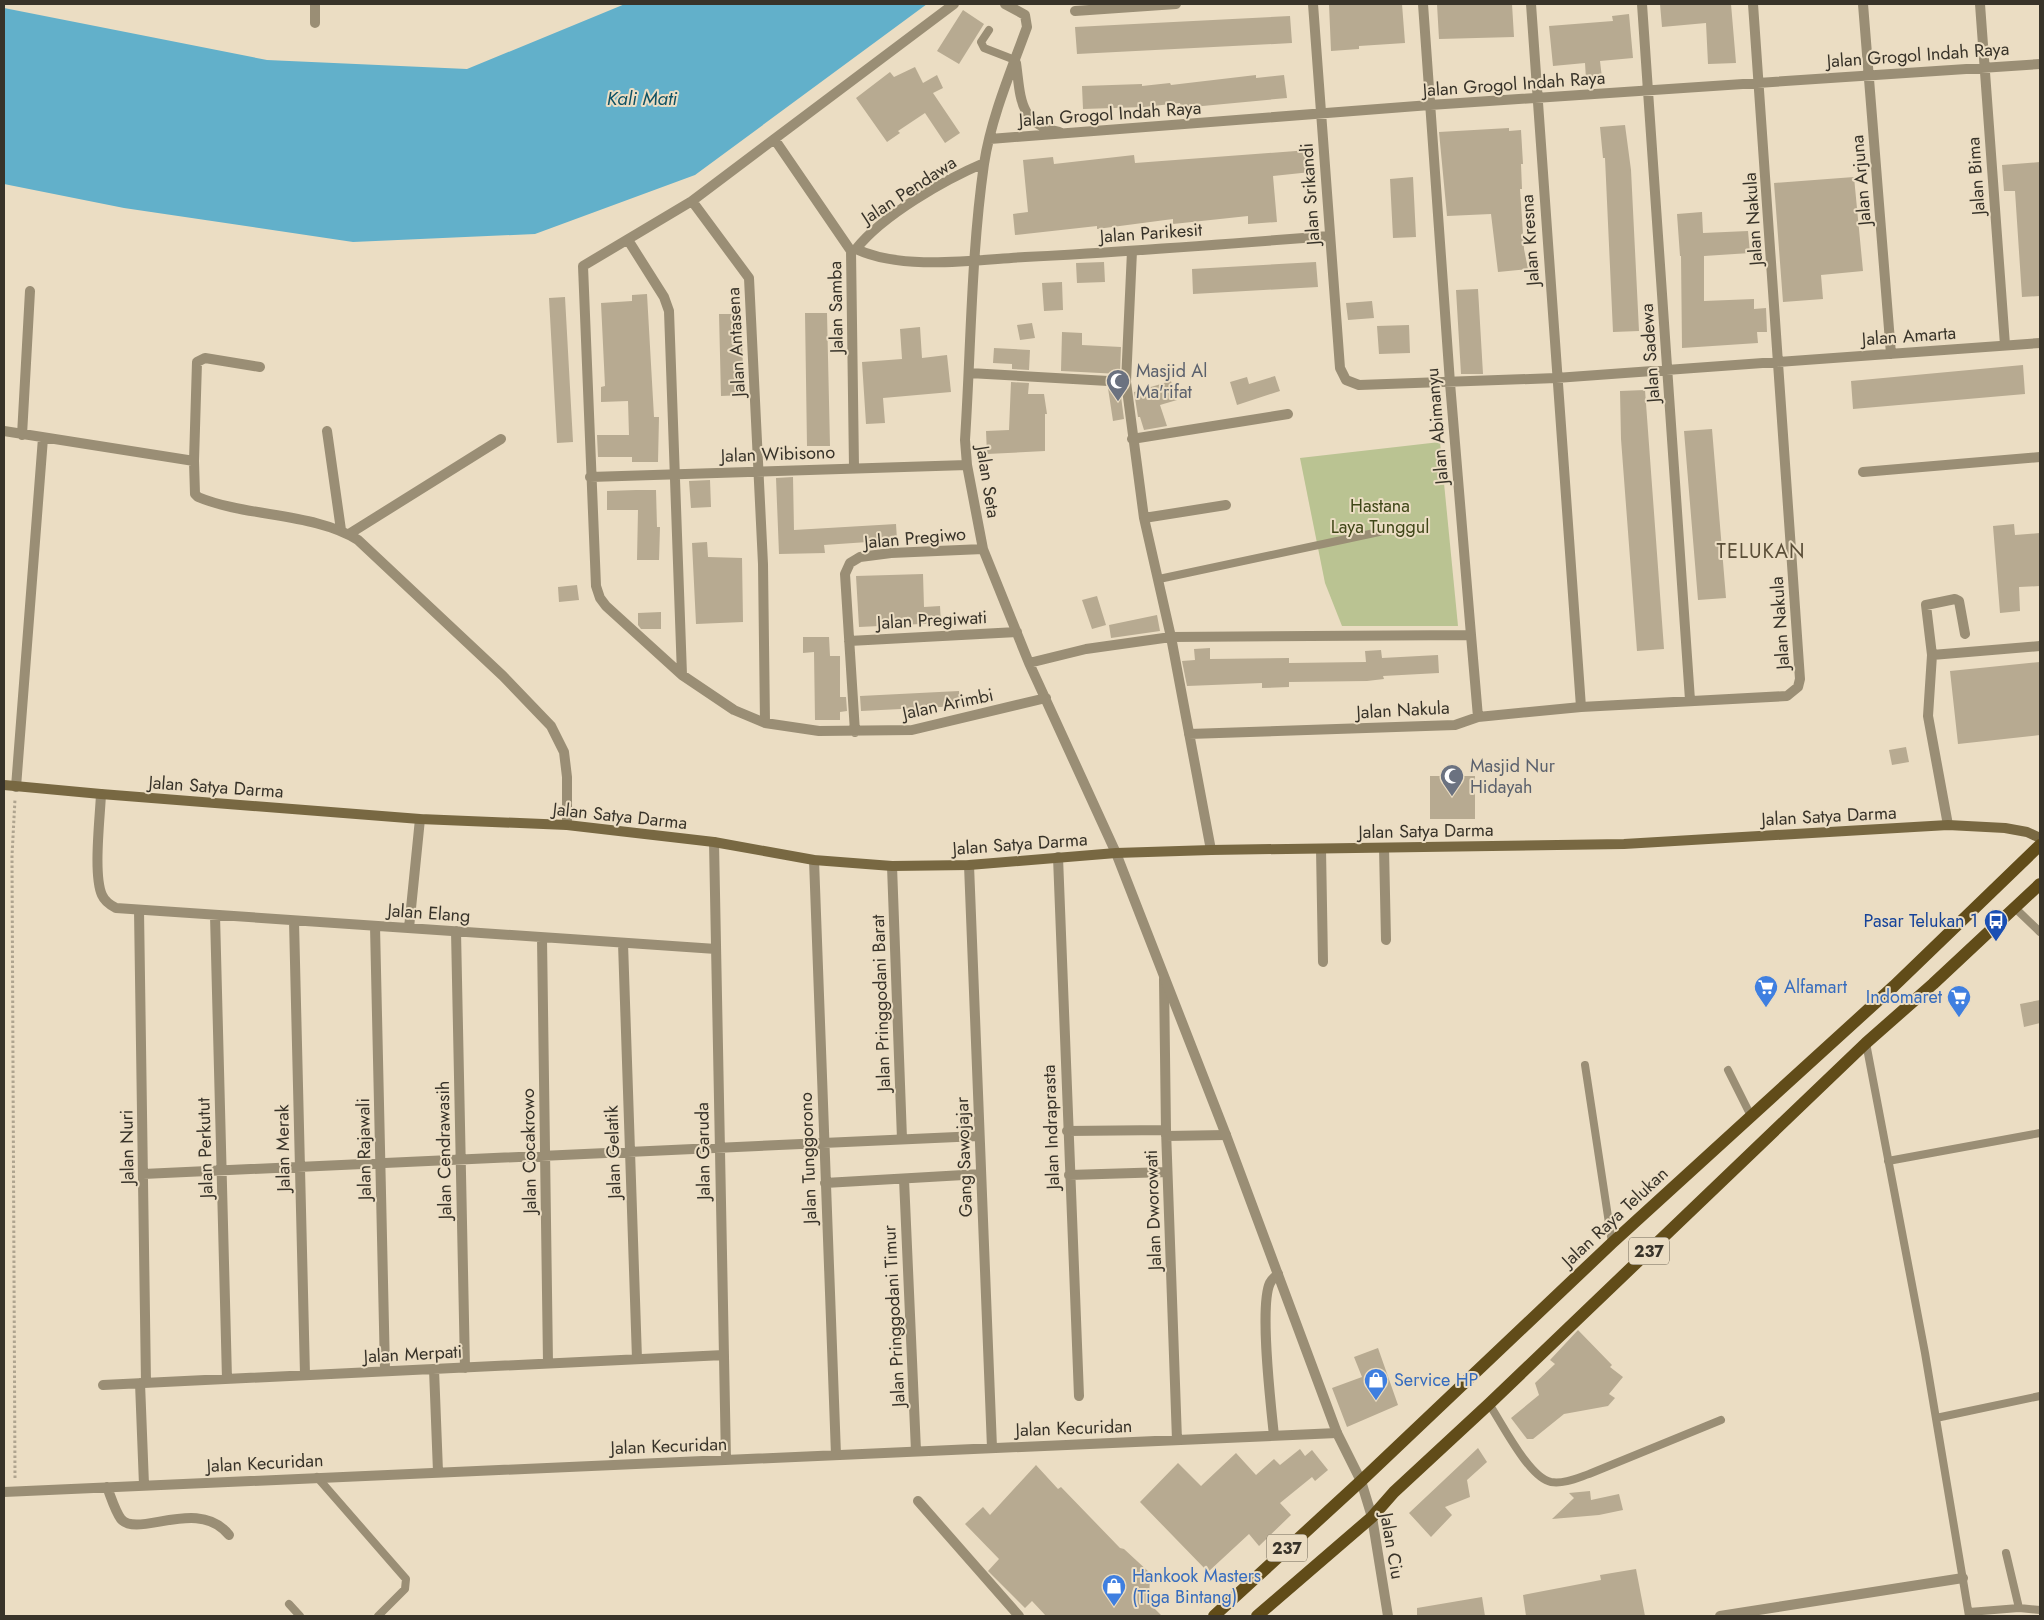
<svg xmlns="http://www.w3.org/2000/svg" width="2044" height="1620" font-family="Jost,sans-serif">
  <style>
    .green { fill: #bac392 }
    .water { fill: #62b0ca }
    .building { fill: #b7aa91 }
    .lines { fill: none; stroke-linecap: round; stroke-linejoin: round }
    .path { stroke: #afa48f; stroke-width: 3; stroke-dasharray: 2.5 2.5; stroke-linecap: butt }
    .service { stroke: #9a8e75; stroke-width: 8 }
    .minor { stroke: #9a8e75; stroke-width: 10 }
    .tertiary { stroke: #9a8e75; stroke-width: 10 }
    .secondary { stroke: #786842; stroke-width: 10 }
    .primary { stroke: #614c19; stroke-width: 12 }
    .labels { text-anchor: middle; stroke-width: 4; stroke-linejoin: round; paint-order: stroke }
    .shield { fill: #ebddc3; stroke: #6e6657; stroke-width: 1 }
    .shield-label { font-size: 16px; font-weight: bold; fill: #383329 }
    .street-label { font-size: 18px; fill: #383329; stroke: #ebddc3 }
    .worship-label { font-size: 18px; fill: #5b616d; stroke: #ebddc3; text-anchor: start }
    .park-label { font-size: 18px; fill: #3f4617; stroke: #ebddc3 }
    .transit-label { font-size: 18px; fill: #164399; stroke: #ebddc3; text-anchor: end }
    .shop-label { font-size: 18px; fill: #366cbe; stroke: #ebddc3; text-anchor: start }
    .water-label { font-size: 19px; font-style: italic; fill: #0e5164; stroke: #ebddc3 }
    .quarter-label { font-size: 20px; letter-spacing: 1px; fill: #5b4f39; stroke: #ebddc3 }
  </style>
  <rect width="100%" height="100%" fill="#ebddc3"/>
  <path class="green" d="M1440 442 1458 626H1342L1325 583 1300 458Z"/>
  <path class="water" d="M625 4H927L695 175 535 234 353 242 124 208 4 184V8L267 60 467 69Z"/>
  <path class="building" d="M1329 4H1402L1405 43 1359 46V49L1331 51Z
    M1437 4H1512L1514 37 1439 39Z
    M1660 4H1731L1736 63 1708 64 1706 23 1662 27Z
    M963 10 984 24 959 64 937 51Z
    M1629 14 1633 58 1600 61 1602 78 1586 79 1585 63 1553 66 1549 26 1613 21 1612 16Z
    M1290 16 1292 43 1077 54 1075 27Z
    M915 67 923 83 937 75 943 88 933 93 960 133 945 143 925 113 898 131 900 133 887 142 856 98 890 72 894 77Z
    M1256 75V78L1284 75 1287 98 1181 108 1180 103 1144 107 1083 109 1082 86 1142 84V86L1170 83 1171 85Z
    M1625 125 1631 170 1639 331 1613 332 1605 158H1603L1600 127Z
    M1509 128V131L1521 130 1523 164H1521L1522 189H1520L1524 249 1528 269 1498 272 1491 214 1447 216 1439 132Z
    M1309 150 1311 172 1273 176 1277 222 1248 224V216L1173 224V219L1097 229V226L1015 235 1013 214 1028 212 1023 160 1053 157 1054 164 1134 155 1135 163Z
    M2040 162V296L2022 297 2015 191H2004L2002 165Z
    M1413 177 1416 237 1393 238 1390 179Z
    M1854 177 1863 271 1821 275 1823 299 1783 302 1774 183Z
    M1702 212 1703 233 1748 231 1750 253 1704 256V301L1754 299V309L1766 308 1767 332H1757L1758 343 1682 348 1681 256H1680L1677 214Z
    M1104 262 1105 282 1077 283 1076 263Z
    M1316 262 1318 287 1193 294 1192 269Z
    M1062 282 1063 310 1044 311 1042 283Z
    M1478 289 1483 374H1461L1456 290Z
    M647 294 654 417H659L658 462H632V457H598L597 435H629L628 401 601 402V387L605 386 601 303 632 301V295Z
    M565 297 573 442 557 443 549 298Z
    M1372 301 1374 318 1348 320 1346 303Z
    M805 313H827L830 446H807Z
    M719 314H741L744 395 721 396Z
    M1032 323 1035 338 1020 340 1017 325Z
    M1409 325 1410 353 1379 354 1377 326Z
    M920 327 922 358 947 355 951 392 883 398 885 423 866 424 862 362 902 359 900 329Z
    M1062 332 1082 333V345L1121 347 1120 374 1061 371Z
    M994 348 1030 350 1029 370 1012 369V364L993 363Z
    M2023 365 2025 394 1853 409 1851 381Z
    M1275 376 1280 391 1237 405 1230 382 1247 377 1249 384Z
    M1171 381 1177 400 1160 405 1167 426 1144 430 1140 417H1138L1134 392Z
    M1011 382 1029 383 1028 394H1044L1047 414H1045V451L987 454 986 431 1009 430Z
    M1108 388 1120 389 1124 419 1113 421Z
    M1645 390 1664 649 1637 651 1621 439 1620 391Z
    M1712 429 1726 598 1698 600 1684 431Z
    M793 477 794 530 896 524 897 540 824 545 825 553 779 554 776 478Z
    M710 480 711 507 691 508 689 481Z
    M636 490H656L657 527H660L659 560H637L638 510H607V491Z
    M2014 524 2015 535 2040 533V586L2019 587 2020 611 2000 613 1993 526Z
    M707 542 708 557 742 558 743 622 696 624 692 543Z
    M923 574 924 607 940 606 941 623 859 627 856 576Z
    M577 585 579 600 559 602 558 587Z
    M1097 596 1106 625 1092 629 1082 600Z
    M661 612V629H641L638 625V613Z
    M1157 615 1160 631 1111 638 1109 625Z
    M803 637H829L830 656H840V697H846L847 711 840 712V720H815L814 652 803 653Z
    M1210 648V659L1289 658V663L1366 662 1365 651 1381 650 1382 658 1438 655 1439 673 1383 676 1384 679 1367 681 1289 682V687L1262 688V683L1187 686 1182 661 1195 660 1194 649Z
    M2040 662V735L1958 744 1950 671Z
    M959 691 960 706 861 711 860 696Z
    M1906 747 1909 762 1892 765 1889 750Z
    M1430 776H1475V819H1430Z
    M2040 1000V1023L2024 1027 2020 1004Z
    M1578 1330 1612 1365 1610 1367 1623 1377 1609 1394 1615 1398 1608 1406 1564 1414 1533 1439H1527L1511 1418 1539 1395 1535 1383 1555 1364 1550 1360Z
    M1378 1348 1398 1405 1347 1427 1332 1388 1362 1377 1354 1357Z
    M1478 1448 1487 1462 1467 1480 1470 1497 1445 1507 1452 1515 1431 1537 1409 1513Z
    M1300 1449 1305 1456 1312 1450 1328 1470 1315 1481 1312 1477 1280 1503 1291 1515 1259 1546 1249 1534 1208 1572 1140 1502 1178 1463 1201 1486 1236 1453 1256 1475 1274 1459 1280 1465Z
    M1036 1465 1058 1489 1061 1487 1120 1548 1124 1549 1150 1573 1149 1603 1162 1616H1046L1032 1601 1025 1608 988 1571 999 1559 965 1524 983 1507 990 1515Z
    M1590 1491 1591 1500 1619 1494 1623 1510 1599 1515 1552 1519 1574 1498 1569 1493Z
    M1636 1569 1645 1616H1526L1523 1595 1601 1580 1600 1575Z
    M1482 1597 1485 1616H1417V1608Z"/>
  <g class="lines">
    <path class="path" d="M15 1478 12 856 15 799"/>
    <path class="service" d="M989 30 981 42 984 48 1015 60
      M1159 579 1379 532
      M2014 907 2040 932
      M1866 1043 1925 1353 1969 1616
      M1585 1065 1612 1243
      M1728 1070 1751 1116
      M1888 1161 2040 1133
      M1489 1404C1502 1423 1529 1478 1551 1482 1564 1484 1577 1478 1589 1474L1721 1420
      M1936 1418 2040 1396
      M317 1477 406 1579 405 1589 378 1616
      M2006 1553 2019 1608
      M289 1604 300 1616
      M1969 1612 2019 1608 2040 1610"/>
    <path class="minor" d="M954 4 692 201 583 266 596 586 600 598 606 606 682 675 734 710 765 723 819 731 912 730 1046 698
      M1005 4 1025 15 1027 27C1011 71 991 118 984 164 971 255 971 348 965 440L967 465 983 549 1029 663 1116 853
      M1313 4 1340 368 1346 380 1359 385 1556 378 2040 343
      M1531 4 1581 707
      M1642 4 1690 700
      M1863 4 1891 354
      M1980 4 2005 345
      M1075 11 1176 4
      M315 23V4
      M1016 63C1021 98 1018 123 1059 132
      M990 139 1430 105 2040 64
      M775 140 851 251 854 467
      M692 201 749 278 763 564 765 723
      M628 240 664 297 669 311 682 675
      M856 249C883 215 944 180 984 163
      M851 251 856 249C903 271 974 260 1025 257 1127 252 1228 244 1329 236
      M969 373 1126 382 1144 518 1171 637 1211 850
      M1126 382 1132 251
      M4 431 194 461 195 494 198 497C246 517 316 513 358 540L503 676 551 726 564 752 567 777V825
      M327 431 341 530
      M22 435 30 291
      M1132 439 1288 414
      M194 461 197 362 205 358 260 367
      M1863 472 2040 457
      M590 477 967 465
      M1144 518 1226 505
      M349 534 501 439
      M1471 635 1478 717
      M849 641 1017 632
      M1932 655 2040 646
      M1029 663 1086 649 1171 637 1471 635 1450 383 1423 4
      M855 732 845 574 850 563 860 557 891 553 983 549
      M1189 734 1455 725 1478 717 1581 707 1787 696 1798 687 1800 679 1753 4
      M16 787 43 438
      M101 794C100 818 93 875 102 895 105 902 110 905 116 908L716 949
      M1948 825 1928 716 1932 655 1926 605 1955 599 1959 601 1965 634
      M714 842 726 1460
      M1384 848 1386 940
      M1321 849 1323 962
      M1058 857 1079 1396
      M814 860 836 1455
      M969 865 992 1448
      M892 866 902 1139
      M139 910 146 1383
      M215 915 227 1379
      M294 921 305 1375
      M375 926 385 1371
      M409 928 420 819
      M456 931 465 1368
      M542 938 548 1363
      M623 943 637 1359
      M1164 979 1166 1130 1177 1440
      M1067 1131 1166 1130
      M1166 1136 1226 1135
      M143 1174 979 1136
      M1069 1175 1167 1172
      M904 1179 916 1451
      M825 1183 981 1174
      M434 1369 438 1472
      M140 1383 144 1485
      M103 1385 724 1355
      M1274 1436C1271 1406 1259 1306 1270 1283 1272 1279 1275 1277 1278 1274
      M107 1487C111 1497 115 1511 121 1519 138 1539 198 1496 229 1535
      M4 1492 1337 1433
      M918 1501 1019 1616
      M1720 1616 1963 1578"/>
    <path class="tertiary" d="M1116 853 1226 1135 1337 1433 1361 1481 1372 1517 1388 1616"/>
    <path class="secondary" d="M4 785 101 794 420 819 567 825 714 842 814 860 892 866 969 865 1116 853 1211 850 1624 844 1948 825 2005 828 2027 832 2040 838"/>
    <path class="primary" d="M1214 1616 1361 1481 1612 1243 1894 986 2040 845
      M1257 1616 1372 1517 1394 1492 1489 1404 1866 1043 1933 984 2040 884"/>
  </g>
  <defs>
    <g id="mosque-pin" transform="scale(1.25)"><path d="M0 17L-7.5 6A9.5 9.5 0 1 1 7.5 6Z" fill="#6b7280" stroke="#ebddc3"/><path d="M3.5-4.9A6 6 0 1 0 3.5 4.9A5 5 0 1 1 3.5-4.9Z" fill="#fff"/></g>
    <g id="bus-pin" transform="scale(1.25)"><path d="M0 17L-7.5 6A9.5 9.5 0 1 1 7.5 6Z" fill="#1a4fb4" stroke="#ebddc3"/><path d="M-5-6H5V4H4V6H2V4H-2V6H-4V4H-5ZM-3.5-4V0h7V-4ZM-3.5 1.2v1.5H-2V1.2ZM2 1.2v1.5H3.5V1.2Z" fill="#fff"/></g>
    <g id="supermarket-pin" transform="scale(1.25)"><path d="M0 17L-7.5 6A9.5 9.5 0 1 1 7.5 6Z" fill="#3f7fe0" stroke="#ebddc3"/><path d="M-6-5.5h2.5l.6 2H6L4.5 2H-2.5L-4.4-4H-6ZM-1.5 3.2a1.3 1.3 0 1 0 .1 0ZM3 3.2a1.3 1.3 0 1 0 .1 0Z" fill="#fff"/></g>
    <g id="shop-pin" transform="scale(1.25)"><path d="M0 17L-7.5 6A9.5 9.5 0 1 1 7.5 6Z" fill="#3f7fe0" stroke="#ebddc3"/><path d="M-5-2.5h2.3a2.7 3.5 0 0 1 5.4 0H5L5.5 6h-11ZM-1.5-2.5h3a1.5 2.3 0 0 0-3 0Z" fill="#fff"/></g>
  </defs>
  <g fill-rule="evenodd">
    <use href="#mosque-pin" x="1118" y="381"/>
    <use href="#mosque-pin" x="1452" y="776"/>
    <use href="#bus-pin" x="1996" y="921"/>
    <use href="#supermarket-pin" x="1766" y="987"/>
    <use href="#supermarket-pin" x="1959" y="997"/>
    <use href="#shop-pin" x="1376" y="1380"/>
    <use href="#shop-pin" x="1114" y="1586"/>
  </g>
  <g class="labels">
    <g class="shield">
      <rect x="1629" y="1237.5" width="40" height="27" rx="4"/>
      <rect x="1267" y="1534.5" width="40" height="27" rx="4"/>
    </g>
    <g class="shield-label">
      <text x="1649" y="1257">237</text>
      <text x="1287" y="1554">237</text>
    </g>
    <g class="street-label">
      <text transform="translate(1918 55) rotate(-4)" y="6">Jalan Grogol Indah Raya</text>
      <text transform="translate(1514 84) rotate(-4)" y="6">Jalan Grogol Indah Raya</text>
      <text transform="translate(1110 114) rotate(-4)" y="6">Jalan Grogol Indah Raya</text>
      <text transform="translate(1976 176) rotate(-94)" y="6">Jalan Bima</text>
      <text transform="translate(1861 180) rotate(-95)" y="6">Jalan Arjuna</text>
      <text transform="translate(909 190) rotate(-33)" y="6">Jalan Pendawa</text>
      <text transform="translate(1310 194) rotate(-94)" y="6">Jalan Srikandi</text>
      <text transform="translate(1753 219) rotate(-94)" y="6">Jalan Nakula</text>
      <text transform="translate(1151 233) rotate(-4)" y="6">Jalan Parikesit</text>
      <text transform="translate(1530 240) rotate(-94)" y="6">Jalan Kresna</text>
      <text transform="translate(836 307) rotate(-91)" y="6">Jalan Samba</text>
      <text transform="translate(1909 336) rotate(-4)" y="6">Jalan Amarta</text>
      <text transform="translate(736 342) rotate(-93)" y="6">Jalan Antasena</text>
      <text transform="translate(1650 353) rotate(-94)" y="6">Jalan Sadewa</text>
      <text transform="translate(1437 426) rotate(-95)" y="6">Jalan Abimanyu</text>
      <text transform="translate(778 454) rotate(-2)" y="6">Jalan Wibisono</text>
      <text transform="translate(988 482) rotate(81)" y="6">Jalan Seta</text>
      <text transform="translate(915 538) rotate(-5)" y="6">Jalan Pregiwo</text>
      <text transform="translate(932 620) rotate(-3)" y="6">Jalan Pregiwati</text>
      <text transform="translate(1780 623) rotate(-94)" y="6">Jalan Nakula</text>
      <text transform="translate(948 704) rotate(-12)" y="6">Jalan Arimbi</text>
      <text transform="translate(1403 710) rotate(-3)" y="6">Jalan Nakula</text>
      <text transform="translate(216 787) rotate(4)" y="6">Jalan Satya Darma</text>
      <text transform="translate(620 816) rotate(6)" y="6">Jalan Satya Darma</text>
      <text transform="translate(1829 816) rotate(-3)" y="6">Jalan Satya Darma</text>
      <text transform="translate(1426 831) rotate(-1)" y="6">Jalan Satya Darma</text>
      <text transform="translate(1020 844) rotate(-4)" y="6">Jalan Satya Darma</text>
      <text transform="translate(429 913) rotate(4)" y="6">Jalan Elang</text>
      <text transform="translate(881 1003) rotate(-92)" y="6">Jalan Pringgodani Barat</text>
      <text transform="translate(1051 1127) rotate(-92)" y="6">Jalan Indraprasta</text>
      <text transform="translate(127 1147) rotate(-91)" y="6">Jalan Nuri</text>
      <text transform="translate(205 1148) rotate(-92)" y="6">Jalan Perkutut</text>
      <text transform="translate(283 1148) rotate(-91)" y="6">Jalan Merak</text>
      <text transform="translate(364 1149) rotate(-91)" y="6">Jalan Rajawali</text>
      <text transform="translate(444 1150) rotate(-91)" y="6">Jalan Cendrawasih</text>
      <text transform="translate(529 1151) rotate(-91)" y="6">Jalan Cocakrowo</text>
      <text transform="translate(703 1151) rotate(-91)" y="6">Jalan Garuda</text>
      <text transform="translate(613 1152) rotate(-92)" y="6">Jalan Gelatik</text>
      <text transform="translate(964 1157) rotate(-92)" y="6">Gang Sawojajar</text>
      <text transform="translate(808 1158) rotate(-92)" y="6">Jalan Tunggorono</text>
      <text transform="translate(1153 1210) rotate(-92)" y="6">Jalan Dworowati</text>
      <text transform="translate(1615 1217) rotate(-43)" y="6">Jalan Raya Telukan</text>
      <text transform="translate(894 1316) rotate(-93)" y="6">Jalan Pringgodani Timur</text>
      <text transform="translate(413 1354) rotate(-3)" y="6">Jalan Merpati</text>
      <text transform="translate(1074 1428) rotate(-2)" y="6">Jalan Kecuridan</text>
      <text transform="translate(669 1446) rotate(-2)" y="6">Jalan Kecuridan</text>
      <text transform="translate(265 1463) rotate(-3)" y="6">Jalan Kecuridan</text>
      <text transform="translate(1392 1546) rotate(80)" y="6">Jalan Ciu</text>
    </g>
    <g class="worship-label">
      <text x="1136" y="377">Masjid Al<tspan x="1136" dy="21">Ma'rifat</tspan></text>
      <text x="1470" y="772">Masjid Nur<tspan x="1470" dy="21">Hidayah</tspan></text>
    </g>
    <g class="park-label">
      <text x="1380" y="512">Hastana<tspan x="1380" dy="21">Laya Tunggul</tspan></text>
    </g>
    <g class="transit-label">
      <text x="1978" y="927">Pasar Telukan 1</text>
    </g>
    <g class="shop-label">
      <text x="1784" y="993">Alfamart</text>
      <text x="1942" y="1003" text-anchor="end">Indomaret</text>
      <text x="1394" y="1386">Service HP</text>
      <text x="1132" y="1582">Hankook Masters<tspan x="1132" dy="21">(Tiga Bintang)</tspan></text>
    </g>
    <g class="water-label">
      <text x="642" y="105">Kali Mati</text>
    </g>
    <g class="quarter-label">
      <text x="1761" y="558">TELUKAN</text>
    </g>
  </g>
  <rect width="2044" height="1620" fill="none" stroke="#383329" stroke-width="10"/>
</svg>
